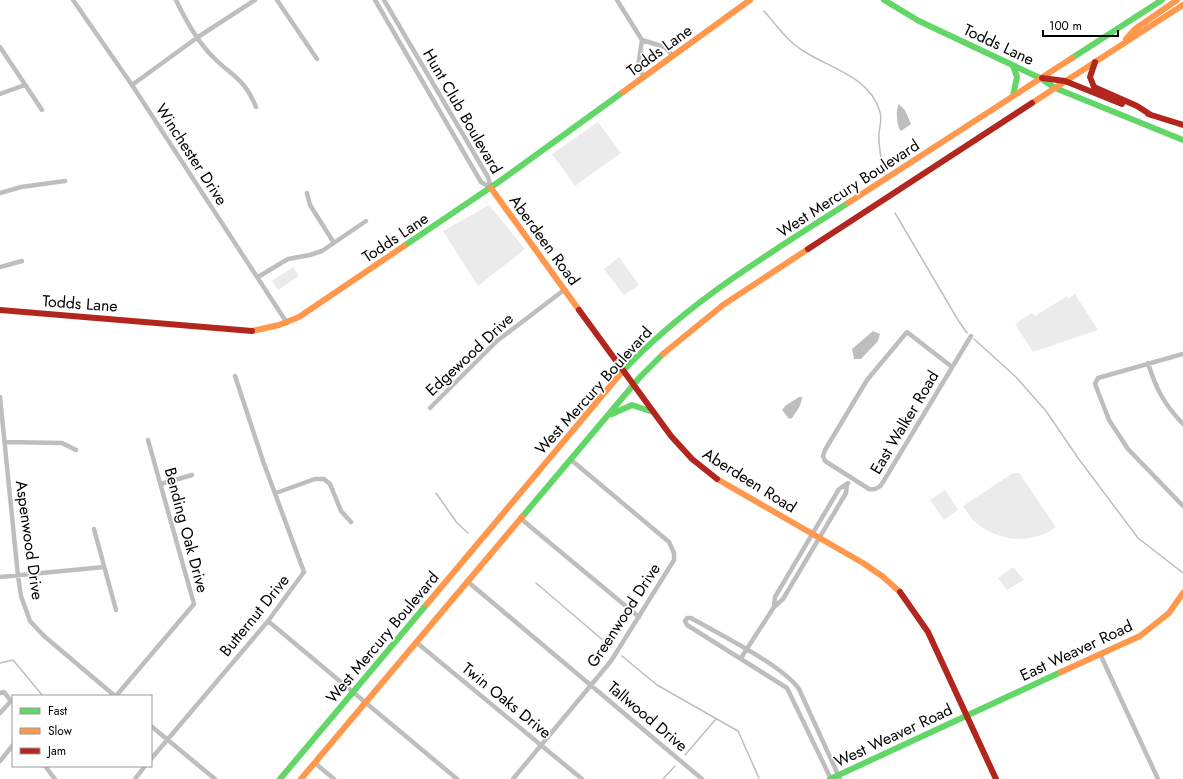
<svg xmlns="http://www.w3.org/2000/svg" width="1183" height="779" font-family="Jost,sans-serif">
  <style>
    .green { fill: #ebebeb }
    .water { fill: #bebebe }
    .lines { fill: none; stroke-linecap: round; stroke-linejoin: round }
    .stream { stroke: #bebebe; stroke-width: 1.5 }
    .street { stroke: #bebebe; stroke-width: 4.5 }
    .fast { stroke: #63d668; stroke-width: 6 }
    .slow { stroke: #ff974d; stroke-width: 6 }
    .jam { stroke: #b3261e; stroke-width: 6 }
    .labels { text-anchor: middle; stroke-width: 3.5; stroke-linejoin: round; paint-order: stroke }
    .street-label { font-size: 16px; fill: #000; stroke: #fff }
  </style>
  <rect width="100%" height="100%" fill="#fff"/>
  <path class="green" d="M598 122 621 153 575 186 552 154Z
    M489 205 525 249 478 286 443 231Z
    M619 257 639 285 624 295 604 269Z
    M293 267 299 276 278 290 272 281Z
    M1075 294 1098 330 1033 352 1015 324 1032 313 1035 316 1067 296 1068 299Z
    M1013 473H1019L1056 527C1032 545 996 542 974 521 970 517 967 511 963 506Z
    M945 490 958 510 944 520 930 500Z
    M1013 567 1024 580 1007 590 998 578Z"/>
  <path class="water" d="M899 104 905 110 911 124 901 131C897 128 895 110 899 104Z
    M873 331 880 334 878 341 861 359H854L852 349Z
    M799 397H802C802 405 796 412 792 418L789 419 782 410 785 406Z"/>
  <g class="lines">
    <path class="stream" d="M764 11C777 26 788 42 805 52 832 69 870 77 880 112 882 120 880 125 879 133 878 144 881 155 882 166
      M895 213 958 320 967 333
      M974 339 1016 377 1046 411 1078 458 1138 538 1183 573
      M436 493 457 523 468 533
      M536 583 611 647
      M622 656 657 685 738 731 759 778
      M0 663 13 660 43 696
      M685 755 716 719
      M663 779 675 766"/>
    <path class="street" d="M73 0 132 85 287 323
      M176 0C185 19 198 42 213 57 233 77 244 78 256 107
      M277 0 317 59
      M375 0 481 182 491 188
      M384 0 488 177 491 188
      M617 0 642 40 665 47 673 56
      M642 40 638 67 644 77
      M0 47 42 110
      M132 85 198 37 255 0
      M0 94 25 85
      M0 193 21 187 65 181
      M307 193 310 205 334 243
      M0 267 22 261
      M258 277 288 259 310 255 322 251 366 221
      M1183 354 1098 378 1095 384 1109 420 1128 449 1183 506
      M1148 363C1156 389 1164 404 1183 424
      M952 367 907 332 867 380 825 450 823 456 825 461 869 489C876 490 880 488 883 482L971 336
      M0 397 18 576 21 596 30 621 44 636 115 696
      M430 408 497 341 564 290
      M5 442 62 443 76 450
      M161 484 192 475
      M276 493 315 479H324L330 484 341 511 351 522
      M520 518 639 617
      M94 529 116 610
      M0 577 104 567
      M467 581 702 779
      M774 607 775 597 839 489 848 483
      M268 621 457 779
      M416 642 582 779
      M1100 654 1158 779
      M741 658 774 607 783 599 846 493 847 484
      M0 693 4 692 11 701 0 713
      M116 696 194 604 148 440
      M151 726 215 779
      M151 759 268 621 304 572 263 461 235 376
      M0 761 13 745
      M315 763 334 779
      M45 766 55 779
      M135 779 145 766
      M513 779 611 661 674 560V553L669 542 570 459
      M831 779 787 688 687 625 685 621 687 618H691C719 634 782 665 799 689L840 779"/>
    <path class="fast" d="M884 0 919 21 1040 78 1055 88 1183 140
      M1072 58 1162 0
      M1013 66 1017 77 1013 96
      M404 246 500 181 623 92
      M622 372C687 302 769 254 848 203
      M612 414 632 405 653 412
      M522 517 640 377 663 354
      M280 779 427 604
      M830 779 1061 672"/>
    <path class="slow" d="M1126 39 1135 29 1177 0
      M623 92 750 0
      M1032 103 1183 5
      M491 188 579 310
      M848 203 1072 58
      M252 331 279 325 299 317 404 246
      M663 354 723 305 808 249
      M717 479 863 563 882 576 900 592
      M427 604 622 372
      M1061 672 1140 636 1169 613 1183 593
      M301 779 522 517"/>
    <path class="jam" d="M1095 62 1090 77 1094 87 1137 106 1151 115
      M1042 78 1065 81 1122 104
      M1148 114 1183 125
      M808 249 1032 103
      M0 310 252 331
      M579 310 671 436 692 459 717 479
      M900 592 928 632 996 779"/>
  </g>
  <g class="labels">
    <g class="street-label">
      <text transform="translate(999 44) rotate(25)" y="6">Todds Lane</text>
      <text transform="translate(659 50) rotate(-36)" y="6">Todds Lane</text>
      <text transform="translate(463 111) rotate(60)" y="6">Hunt Club Boulevard</text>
      <text transform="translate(192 154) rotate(57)" y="6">Winchester Drive</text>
      <text transform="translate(848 188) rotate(-33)" y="6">West Mercury Boulevard</text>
      <text transform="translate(395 237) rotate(-34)" y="6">Todds Lane</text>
      <text transform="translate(545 240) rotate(54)" y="6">Aberdeen Road</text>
      <text transform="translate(80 303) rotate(4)" y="6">Todds Lane</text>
      <text transform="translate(469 354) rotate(-43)" y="6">Edgewood Drive</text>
      <text transform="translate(593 390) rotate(-48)" y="6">West Mercury Boulevard</text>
      <text transform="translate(904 422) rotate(-59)" y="6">East Walker Road</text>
      <text transform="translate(750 480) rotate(32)" y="6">Aberdeen Road</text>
      <text transform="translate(187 530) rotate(75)" y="6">Bending Oak Drive</text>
      <text transform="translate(30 540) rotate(82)" y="6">Aspenwood Drive</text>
      <text transform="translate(254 615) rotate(-51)" y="6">Butternut Drive</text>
      <text transform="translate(623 615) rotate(-57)" y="6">Greenwood Drive</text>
      <text transform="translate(382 637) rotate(-50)" y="6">West Mercury Boulevard</text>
      <text transform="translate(1076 650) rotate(-25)" y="6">East Weaver Road</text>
      <text transform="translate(507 700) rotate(39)" y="6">Twin Oaks Drive</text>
      <text transform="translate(648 716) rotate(40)" y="6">Tallwood Drive</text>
      <text transform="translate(893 735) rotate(-25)" y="6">West Weaver Road</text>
    </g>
  </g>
  <rect x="12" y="695" width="140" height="72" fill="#ffffff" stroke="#999999"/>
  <rect x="20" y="708" width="20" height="6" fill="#63d668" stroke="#999999"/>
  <text x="48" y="715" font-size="12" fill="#000000">Fast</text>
  <rect x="20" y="728" width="20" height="6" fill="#ff974d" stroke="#999999"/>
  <text x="48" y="735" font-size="12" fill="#000000">Slow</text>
  <rect x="20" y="748" width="20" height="6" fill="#b3261e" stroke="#999999"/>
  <text x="48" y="755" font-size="12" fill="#000000">Jam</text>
  <path d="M1043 30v6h75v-6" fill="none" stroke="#000000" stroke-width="2"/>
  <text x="1049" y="30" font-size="12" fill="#000000" stroke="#ffffff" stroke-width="3" paint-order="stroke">100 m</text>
</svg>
